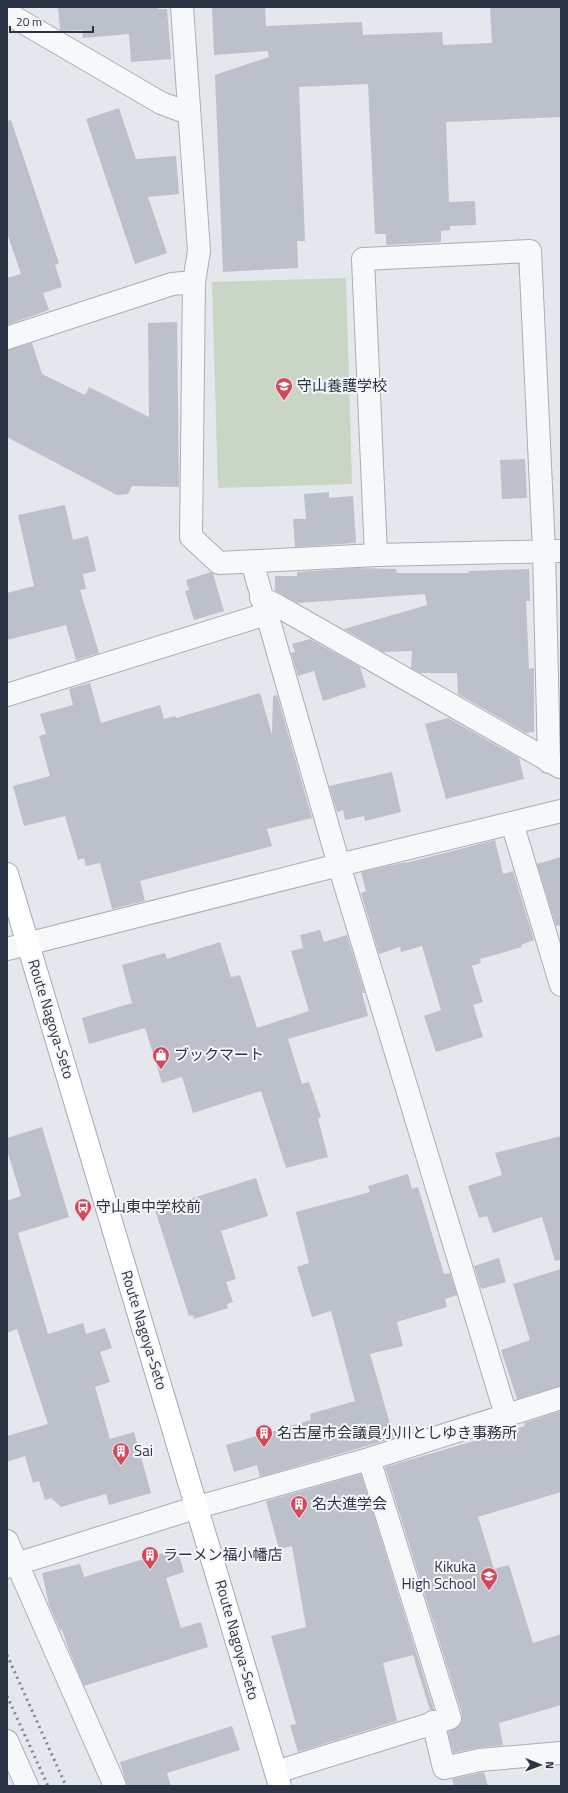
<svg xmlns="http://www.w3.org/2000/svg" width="568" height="1793" font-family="'Titillium Web','Noto Sans JP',sans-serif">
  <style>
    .green { fill: #c9d6c5 }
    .building { fill: #bbc0ca }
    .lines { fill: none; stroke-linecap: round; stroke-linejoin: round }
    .minor-casing { stroke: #a9aeb7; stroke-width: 24 }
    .major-casing { stroke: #a3abb8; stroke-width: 24 }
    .minor { stroke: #f7f8fa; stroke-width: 22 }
    .major { stroke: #fff; stroke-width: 22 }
    .rail { stroke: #7d8696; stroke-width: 3; stroke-dasharray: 2 4; stroke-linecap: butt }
    .labels { text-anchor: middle; stroke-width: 4; stroke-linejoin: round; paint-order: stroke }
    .poi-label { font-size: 15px; fill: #2b3445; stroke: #f4f6f9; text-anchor: start }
    .street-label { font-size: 15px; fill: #2b3445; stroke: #f4f6f9 }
  </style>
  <rect width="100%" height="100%" fill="#e4e7ec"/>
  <path class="green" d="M346 278 352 484 218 488 212 282Z"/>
  <path class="building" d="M58 7H157L158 9H167L171 59 131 62 129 34 83 38 82 30 63 31 60 30Z
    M212 7H265L266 26 362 22 363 35 442 32 443 45 492 43 490 7H561V117L446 122 449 202 475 201 476 225 450 226V230L441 231V242L386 245V234H375L368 84 299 87 305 241H297L298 268 223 272 215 75 269 57 268 51 214 55Z
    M119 108 136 159 176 156 179 194 148 197 167 253 135 264 86 119Z
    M11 120 59 263 55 265 62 287 43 293 49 310 7 325V278L21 274 7 233V121Z
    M177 322 179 487 132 486 128 494 117 495 7 437V350L32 343 42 374 85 395 89 387 149 417 148 323Z
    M525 459 527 498 502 499 500 460Z
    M329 492V498L353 496 356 543 295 547 293 519H306L304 494Z
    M65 505 73 540 88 536 96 571 83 574 86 589 80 590 99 653 76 660 66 625 7 640V593L34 586 18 515Z
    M358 568 396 569 397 573H469V571L529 569 530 601H526L529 669 534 668V732L526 733 458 694 457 673H420L411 668 412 651 383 652 344 629 427 605 425 594 298 603 275 591V576H297V572Z
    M211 572 213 574 224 611 194 620 185 591 189 590 186 580Z
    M310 639 360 667 366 687 323 701 314 671 298 676 291 653 295 652 292 644Z
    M90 683 101 723 160 705 164 719 175 716 176 718 260 693 272 735 273 696 277 695 312 818 267 829 272 846 140 881 145 901 112 909 100 863 86 866 84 858 78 860 65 816 24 826 13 786 50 776 39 736 46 734 40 714 73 705 69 689Z
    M448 718 519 758 524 779 446 799 425 724Z
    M392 772 401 812 365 821 364 816 345 820 343 810 337 812 329 786Z
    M495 840 503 874 513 871 534 940 521 945 522 947 480 959 481 963 472 966 483 1002 473 1005 483 1037 436 1052 424 1016 441 1010 422 946 401 952 400 947 379 954 361 893 366 891 361 872 406 862V863Z
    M561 857V925L556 926 537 864Z
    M320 930 324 942 347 935 365 993H362L368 1016 288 1039 302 1084 309 1082 321 1117 318 1119 328 1157 286 1168 261 1091 193 1113 182 1077 162 1083 145 1028 89 1044 82 1018 132 1003 122 965 165 953 167 959 220 942 231 977 240 975 257 1028 309 1011 291 951 303 948 300 935Z
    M42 1127 69 1217 18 1233 48 1334 83 1323 86 1334 105 1328 112 1348 100 1352 110 1382 95 1387 110 1439 134 1432 151 1493 109 1505 106 1494 61 1507 51 1498 45 1500 39 1481 33 1483 25 1456 7 1462V1436L48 1424 17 1329 7 1333V1201L21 1196 7 1150V1138Z
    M561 1136V1260L555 1261 542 1217 493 1233 487 1216 479 1218 468 1186 502 1175 495 1153Z
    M408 1174 412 1189 418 1187 444 1274 450 1273 457 1295 445 1299 447 1307 397 1322 403 1346 370 1354 394 1438 260 1477 257 1465 234 1472 226 1445 311 1420 310 1414 355 1401 331 1311 312 1317 297 1267 309 1263 296 1212 370 1192 368 1186Z
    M256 1178 268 1216 221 1231 236 1279 226 1282 233 1302 227 1304 228 1308 194 1319 193 1315 189 1316 155 1210Z
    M499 1258 506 1282 481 1289 474 1266Z
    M561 1269V1386L517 1399 501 1350 530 1340 513 1284Z
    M561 1411V1492L478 1517 494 1569 509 1565 533 1643 561 1634V1705L499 1723 503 1745 477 1748 453 1753 448 1732 459 1726 462 1720V1714L385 1467 525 1426 524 1423Z
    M361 1474 434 1710H430L413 1655 383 1663 397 1721 298 1752 290 1725 296 1724 271 1636 306 1627 292 1546 279 1549 266 1501Z
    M177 1549 184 1572 166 1578 181 1628 201 1622 208 1647 84 1686 69 1650 62 1630H60L49 1605 42 1573 80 1564 84 1577Z
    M232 1726 240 1750 167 1773 171 1786H127L120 1762Z
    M484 1772 488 1786H454L452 1779Z"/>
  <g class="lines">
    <g class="minor-casing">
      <path id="minor" d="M182 7 199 251 194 282 191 537 219 563 376 555 561 551
        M7 13 161 103 188 113
        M7 338 172 284 194 282
        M376 555 363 259 530 251 544 551 549 762
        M252 562 339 865 506 1415
        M261 598 278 606 560 767
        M7 695 266 614
        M512 823 561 985
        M7 949 339 865 561 811
        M7 1541 115 1786
        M7 1567 198 1507 369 1459 561 1398
        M433 1722 444 1768 480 1760 561 1753
        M7 1741 27 1786
        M276 1772 450 1718 369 1459"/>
    </g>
    <g class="major-casing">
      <path id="major" d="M7 874 280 1786"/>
    </g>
    <use href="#minor" class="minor"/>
    <use href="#major" class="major"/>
    <path class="rail" d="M7 1655 66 1786
      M7 1696 48 1786"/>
  </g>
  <defs>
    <g id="school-pin" transform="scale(0.9)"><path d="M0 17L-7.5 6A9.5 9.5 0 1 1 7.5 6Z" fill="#d1495b" stroke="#f4f6f9"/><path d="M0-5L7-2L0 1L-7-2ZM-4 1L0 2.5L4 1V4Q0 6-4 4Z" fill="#fff"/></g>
    <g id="shop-pin" transform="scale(0.9)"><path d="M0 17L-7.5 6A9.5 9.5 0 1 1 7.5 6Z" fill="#d1495b" stroke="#f4f6f9"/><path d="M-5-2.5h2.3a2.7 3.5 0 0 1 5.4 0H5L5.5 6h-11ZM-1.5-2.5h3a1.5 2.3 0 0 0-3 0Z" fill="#fff"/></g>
    <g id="bus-pin" transform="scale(0.9)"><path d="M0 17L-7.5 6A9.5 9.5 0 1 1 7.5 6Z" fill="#d1495b" stroke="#f4f6f9"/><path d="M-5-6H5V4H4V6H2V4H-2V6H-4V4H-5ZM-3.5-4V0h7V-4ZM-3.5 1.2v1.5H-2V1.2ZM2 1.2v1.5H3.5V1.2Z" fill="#fff"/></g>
    <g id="building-pin" transform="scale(0.9)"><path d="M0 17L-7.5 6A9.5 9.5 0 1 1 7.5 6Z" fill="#d1495b" stroke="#f4f6f9"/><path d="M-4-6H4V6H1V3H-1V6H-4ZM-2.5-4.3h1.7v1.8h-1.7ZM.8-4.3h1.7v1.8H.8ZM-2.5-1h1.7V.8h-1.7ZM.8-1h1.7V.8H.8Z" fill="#fff"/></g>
  </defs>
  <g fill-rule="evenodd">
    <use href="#school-pin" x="284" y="386"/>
    <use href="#shop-pin" x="161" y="1055"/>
    <use href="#bus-pin" x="83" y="1207"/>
    <use href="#building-pin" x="264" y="1433"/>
    <use href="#building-pin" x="121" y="1451"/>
    <use href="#building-pin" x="299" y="1504"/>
    <use href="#building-pin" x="150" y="1555"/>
    <use href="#school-pin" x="489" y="1576"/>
  </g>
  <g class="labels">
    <g class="poi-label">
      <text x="297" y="391">守山養護学校</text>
      <text x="174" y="1060">ブックマート</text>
      <text x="96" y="1212">守山東中学校前</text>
      <text x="277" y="1438">名古屋市会議員小川としゆき事務所</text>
      <text x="134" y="1456">Sai</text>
      <text x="312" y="1509">名大進学会</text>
      <text x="163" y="1560">ラーメン福小幡店</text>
      <text x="476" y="1572" text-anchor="end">Kikuka<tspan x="476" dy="17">High School</tspan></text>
    </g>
    <g class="street-label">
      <text transform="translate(51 1019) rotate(73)" y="5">Route Nagoya-Seto</text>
      <text transform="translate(144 1330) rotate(73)" y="5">Route Nagoya-Seto</text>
      <text transform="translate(237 1640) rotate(74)" y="5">Route Nagoya-Seto</text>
    </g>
  </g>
  <rect width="568" height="1793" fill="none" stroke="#2b3445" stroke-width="16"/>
  <g transform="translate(540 1765) rotate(91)" stroke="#f4f6f9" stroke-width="3" paint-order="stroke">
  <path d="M0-3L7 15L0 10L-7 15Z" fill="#2b3445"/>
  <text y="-6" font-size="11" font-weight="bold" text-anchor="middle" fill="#2b3445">N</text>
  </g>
  <path d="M10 26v6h83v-6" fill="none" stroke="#2b3445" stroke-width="2"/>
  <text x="16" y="26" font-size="12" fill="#2b3445" stroke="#f4f6f9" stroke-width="3" paint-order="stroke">20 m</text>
</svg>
